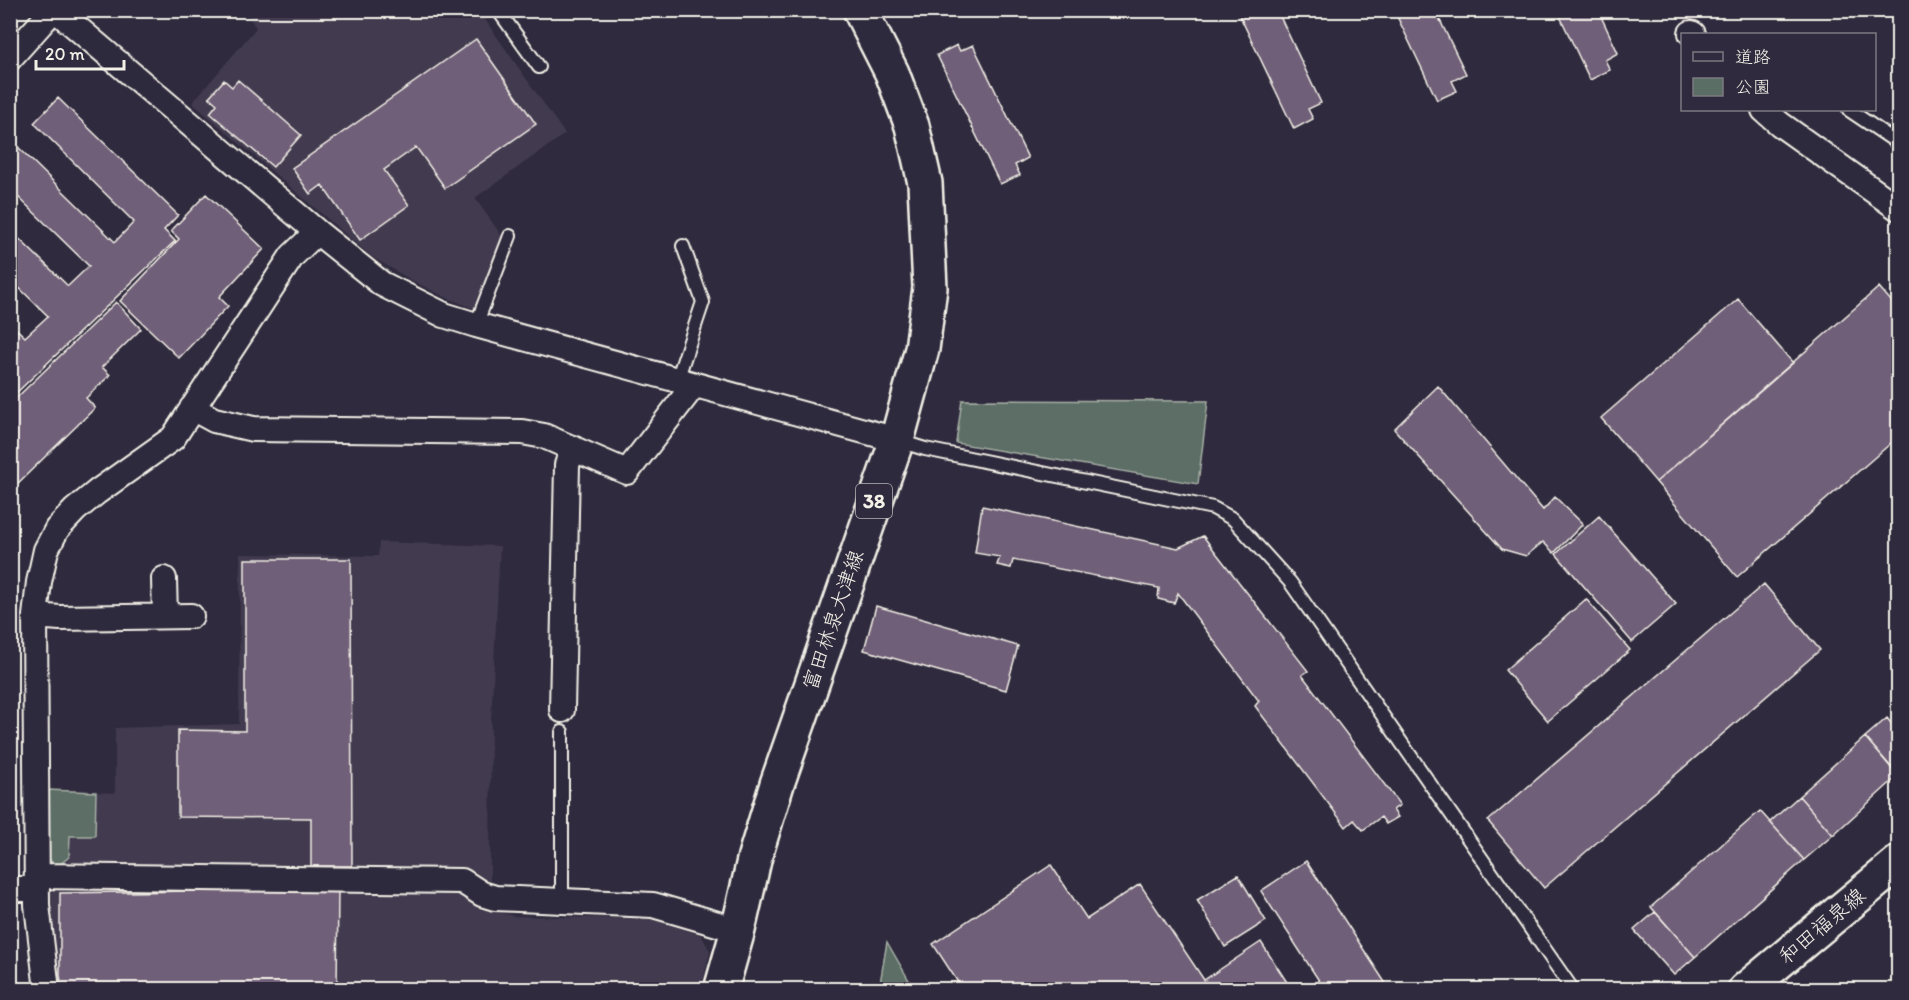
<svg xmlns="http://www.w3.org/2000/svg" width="1909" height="1000" font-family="Itim,'Klee One',sans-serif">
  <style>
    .built { fill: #423a4f }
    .green { fill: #5b6e66; stroke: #a8b0a7; stroke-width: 1.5 }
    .building { fill: #705e78; stroke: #f4f1e8; stroke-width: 1.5 }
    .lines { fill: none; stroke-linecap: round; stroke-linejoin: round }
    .service-casing { stroke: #f4f1e8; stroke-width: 16 }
    .minor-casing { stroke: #f4f1e8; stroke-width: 28 }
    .secondary-casing { stroke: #f4f1e8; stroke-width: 38 }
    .primary-casing { stroke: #f4f1e8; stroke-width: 38 }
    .service { stroke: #2f2a3d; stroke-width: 12 }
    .minor { stroke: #2f2a3d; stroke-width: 24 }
    .secondary { stroke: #2f2a3d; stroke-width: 33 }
    .primary { stroke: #2f2a3d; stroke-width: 33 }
    .labels { text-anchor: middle; stroke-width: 4.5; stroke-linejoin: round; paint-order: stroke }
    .shield { fill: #2f2a3d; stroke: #b9b5b5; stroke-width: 1.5 }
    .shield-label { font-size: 20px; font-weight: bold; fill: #f4f1e8 }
    .street-label { font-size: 21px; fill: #f4f1e8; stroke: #2f2a3d }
  </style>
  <rect width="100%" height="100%" fill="#2f2a3d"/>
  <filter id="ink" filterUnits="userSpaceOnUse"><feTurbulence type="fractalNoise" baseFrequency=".0167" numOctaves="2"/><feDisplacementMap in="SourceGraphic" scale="12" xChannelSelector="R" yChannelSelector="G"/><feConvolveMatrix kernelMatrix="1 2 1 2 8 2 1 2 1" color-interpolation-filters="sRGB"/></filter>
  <g filter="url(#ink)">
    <path class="built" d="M259 11H479L565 134 475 198 504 239 475 309 445 297 411 280 372 257 192 103 256 28 249 17Z
      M379 542 500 546 491 722 490 881 466 869 59 865 69 857 70 836H95L96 792 115 793V728L239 724 240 554 378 556Z
      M58 885 460 893 479 909 515 916 652 919 701 935 710 951 701 989H60L48 895Z"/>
    <path class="green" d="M962 400 1208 401 1198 484 956 443Z
      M47 790 96 792 95 836H70L69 857 59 865 54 864 45 855Z
      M887 942 914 989H879Z"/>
    <path class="building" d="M1237 10H1277L1321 103 1308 109 1313 119 1294 129Z
      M1394 10H1435L1466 74 1452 81 1457 91 1437 100Z
      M1557 10H1598L1618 53 1605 60 1610 70 1590 80Z
      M476 39 536 124 445 188 416 147 384 170 409 205 360 240 322 185 310 194 292 168Z
      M957 45 960 51 973 45 1028 158 1015 165 1020 175 1000 184 937 55Z
      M224 80 232 87 238 80 301 135 273 167 210 113 217 104 209 97Z
      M58 98 178 215 164 230 175 241 10 399V323L25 337 48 316 10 279V230L68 286 89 266 10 189V154L18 147 115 242 134 222 34 123Z
      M206 194 264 249 219 297 228 306 179 358 120 301 179 239 171 231Z
      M1879 287 1898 309V437L1737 577 1656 482Z
      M1738 299 1793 363 1656 482 1601 418Z
      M116 302 141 329 102 367 110 375 86 398 95 408 10 491V404Z
      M1438 386 1543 510 1555 497 1583 524 1554 553 1543 542 1526 556 1502 549 1394 429Z
      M982 506 1178 548 1203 536 1308 671 1302 675 1400 805 1393 810 1398 817 1386 824 1381 817 1363 830 1354 820 1346 827 1255 706 1259 701 1178 593 1174 603 1158 599 1159 588 1013 560 1011 568 997 565 1000 557 975 553Z
      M1599 516 1676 604 1632 642 1556 554Z
      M245 559H351L352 866H311V818L178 817V730L245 731Z
      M1764 584 1820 650 1544 888 1488 821Z
      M1586 599 1630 650 1548 721 1505 670Z
      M876 606 1018 646 1006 690 864 650Z
      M1887 718 1898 732V775L1865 737Z
      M1865 737 1898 776 1833 835 1799 796Z
      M1799 796 1833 835 1804 860 1770 822Z
      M1760 811 1804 860 1695 957 1651 907Z
      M1306 861 1390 990H1325L1261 891Z
      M1051 865 1087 919 1140 884 1204 980 1261 942 1292 990H963L933 944Z
      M1238 875 1266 921 1225 947 1197 900Z
      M338 889 337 990H63L60 976V893Z
      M1655 912 1695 957 1674 975 1634 930Z"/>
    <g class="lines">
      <g class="service-casing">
        <path id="service" d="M498 10 539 67
          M1849 110 1898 143
          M476 325 510 236
          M677 380 703 302 683 246
          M899 441 925 449 1213 508 1233 519 1290 582 1573 990
          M562 901V732"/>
      </g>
      <g class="minor-casing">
        <path id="minor" d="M56 10 317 232 382 284 444 315 476 325 897 440
          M1691 33 1693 34
          M10 58 53 10
          M1764 110 1780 124 1898 208
          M192 408 214 420 253 429 522 432 544 436 627 472 694 385
          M164 579 165 616
          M35 616 60 618 191 616
          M562 710 567 465 573 448
          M37 876 462 881 482 894 495 898 653 905 738 930
          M10 889H37
          M47 990 37 905 35 616 39 582 46 550 57 529 75 510 97 492 173 438 292 256 317 232"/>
      </g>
      <g class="secondary-casing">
        <path id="secondary" d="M1745 990 1898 863"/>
      </g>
      <g class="primary-casing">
        <path id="primary" d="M721 990 738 930 755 856 777 784 897 440 922 349 930 288 925 183 912 126 892 73 860 10"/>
      </g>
      <use href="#service" class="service"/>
      <use href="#minor" class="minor"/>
      <use href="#secondary" class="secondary"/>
      <use href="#primary" class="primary"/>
    </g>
  </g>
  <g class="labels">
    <rect class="shield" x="856" y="484" width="36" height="34" rx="4.5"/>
    <g class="shield-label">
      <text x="874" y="508">38</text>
    </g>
    <g class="street-label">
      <text transform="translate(833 620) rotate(-71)" y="7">富田林泉大津線</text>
      <text transform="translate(1822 926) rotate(-40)" y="7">和田福泉線</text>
    </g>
  </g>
  <rect width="1909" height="1000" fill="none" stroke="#2f2a3d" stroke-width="36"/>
  <rect x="18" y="18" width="1873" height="964" fill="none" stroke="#f4f1e8" stroke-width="2" filter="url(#ink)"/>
  <rect x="1681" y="33" width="195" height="78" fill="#2f2a3d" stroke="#7e7a81" stroke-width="1.5"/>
  <rect x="1693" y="52" width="30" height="9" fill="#2f2a3d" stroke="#7e7a81" stroke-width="1.5"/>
  <text x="1735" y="63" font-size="18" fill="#f4f1e8">道路</text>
  <rect x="1693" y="78" width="30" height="18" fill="#5b6e66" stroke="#7e7a81" stroke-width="1.5"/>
  <text x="1735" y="93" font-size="18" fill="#f4f1e8">公園</text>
  <path d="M36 60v9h88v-9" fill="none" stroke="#f4f1e8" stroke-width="3"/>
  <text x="45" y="60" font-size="18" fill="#f4f1e8" stroke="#2f2a3d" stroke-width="4.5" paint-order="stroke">20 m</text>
</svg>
